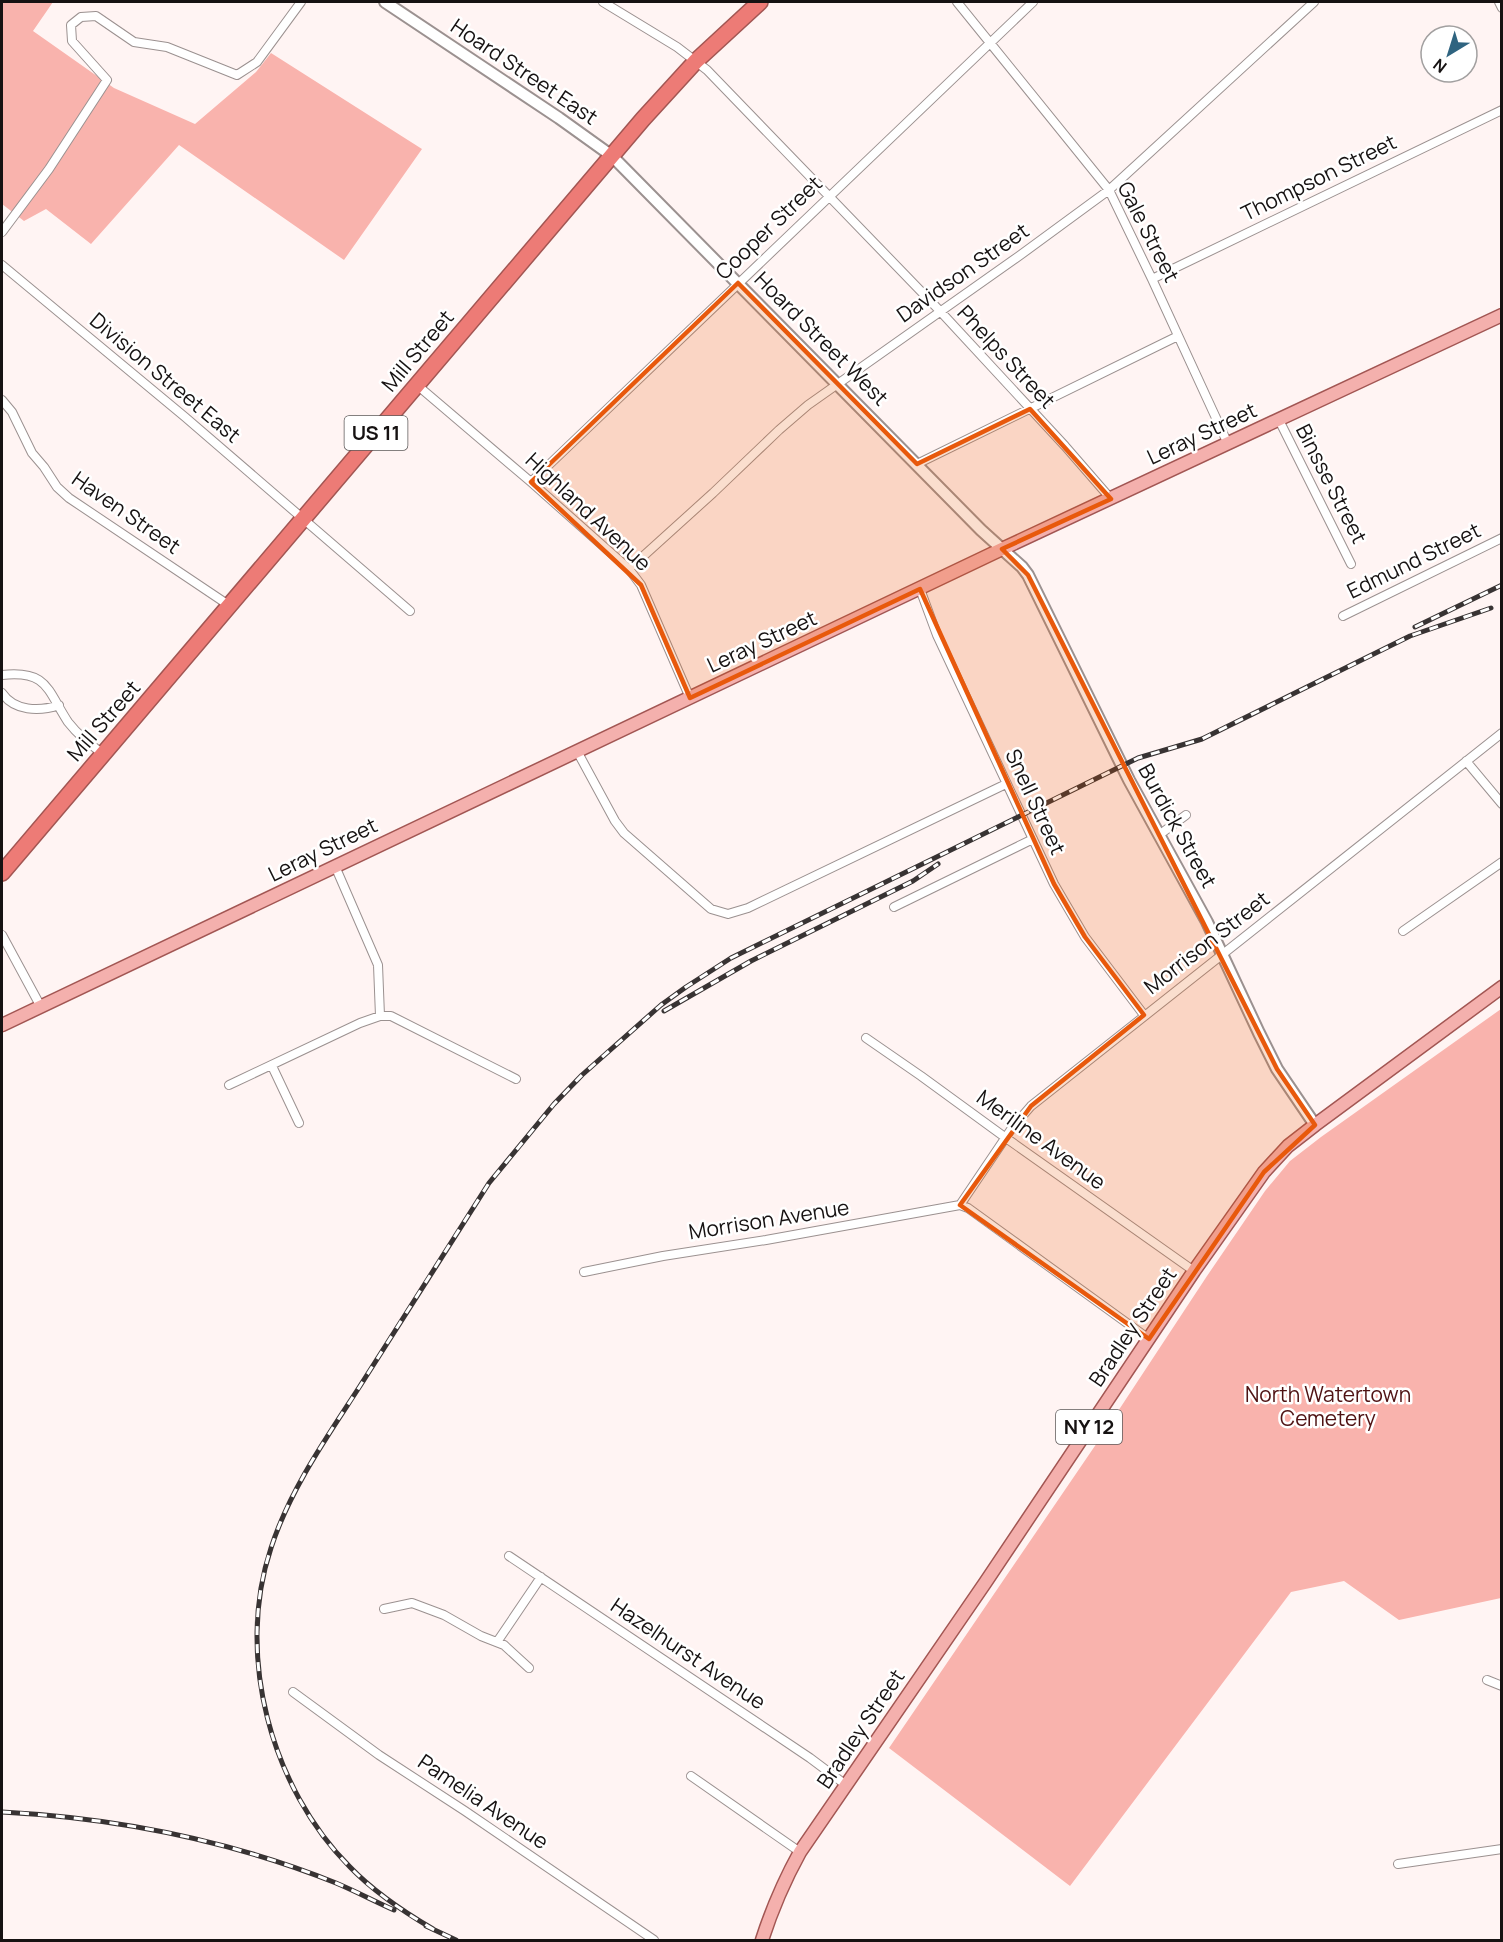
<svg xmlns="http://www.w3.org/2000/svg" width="1503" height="1942" font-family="Manrope,sans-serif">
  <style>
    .green { fill: #f9b3ad }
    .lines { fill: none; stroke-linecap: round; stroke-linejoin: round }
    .street-casing { stroke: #9b9190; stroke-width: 10 }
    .secondary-casing { stroke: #9b9190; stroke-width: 14 }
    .primary-casing { stroke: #a25653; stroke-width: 15 }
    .highway-casing { stroke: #a25653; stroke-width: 18 }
    .street { stroke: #fff; stroke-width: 8 }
    .secondary { stroke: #fff; stroke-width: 10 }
    .primary { stroke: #f4b0ad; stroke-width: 12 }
    .highway { stroke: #ed7b76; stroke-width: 15 }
    .rail-casing { stroke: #383333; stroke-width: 5 }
    .rail { stroke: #fff; stroke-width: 3; stroke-dasharray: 9; stroke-linecap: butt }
    .marked { fill: #e8590c; fill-opacity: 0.2; stroke: #e8590c; stroke-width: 4.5; stroke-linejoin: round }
    .labels { text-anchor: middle; stroke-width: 5; stroke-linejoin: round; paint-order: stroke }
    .shield { fill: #fff; stroke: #5c5959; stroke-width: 1.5 }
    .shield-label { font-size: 20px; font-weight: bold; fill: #161212 }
    .street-label { font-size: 21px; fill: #161212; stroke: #fff }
    .park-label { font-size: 21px; fill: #4f1213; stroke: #fff }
  </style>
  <rect width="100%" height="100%" fill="#fff4f3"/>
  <path class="green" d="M2 2H53L33 31 114 88 195 124 256 72 271 53 422 149 344 260 179 145 91 244 46 209 24 221 2 204Z
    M1501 1009V1598L1399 1620 1344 1581 1291 1592 1070 1886 889 1748 1101 1437 1207 1276 1265 1191 1290 1161 1321 1137Z"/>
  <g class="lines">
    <g class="street-casing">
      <path id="street" d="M603 2 677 47 707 70 940 311 1065 446 1111 499
        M957 2 1109 190 1152 279 1228 444
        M1499 2 1502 8
        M2 232 49 169 107 80 72 41 71 25 81 17 96 16 134 42 167 47 237 75 257 62 301 2
        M2 265 185 417 410 611
        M1152 279 1502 110
        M417 385 531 482 629 569 641 585 690 698
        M2 400 12 412 32 453 44 467 57 487 69 498 230 606
        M1279 420 1351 564
        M917 464 1178 336
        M531 482 1033 2
        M629 569 713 493 779 430 808 405 1019 256 1109 190 1314 2
        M920 589 937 635 1054 884 1085 937 1144 1015
        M1343 616 1502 538
        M2 675C48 670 47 690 68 722 78 735 90 744 103 754
        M2 693C14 711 39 712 59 705
        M577 751 615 821 624 833 711 909 728 914 748 908 1006 784
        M1466 761 1502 804
        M1159 835 1186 815
        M335 866 378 965 380 1016
        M894 907 1033 839
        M1403 931 1502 862
        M2 935 41 1007
        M866 1038 921 1076 1006 1138 1194 1271
        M272 1066 299 1123
        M229 1085 360 1023 380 1016H391L516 1079
        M960 1205 1012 1128 1031 1106 1502 733
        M960 1205 968 1208 1149 1339
        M584 1272 663 1256 766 1240 960 1205
        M509 1556 810 1758 846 1785
        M384 1609 412 1603 444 1615 481 1636 504 1645 529 1668
        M497 1642 541 1577
        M1487 1680 1502 1686
        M293 1692 379 1755 465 1811 654 1940
        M691 1776 800 1852
        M1398 1864 1502 1849"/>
    </g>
    <g class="secondary-casing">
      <path id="secondary" d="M385 2 559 118 612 156 981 530 1022 567 1028 575 1129 780 1207 922 1259 1033 1277 1069 1315 1125"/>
    </g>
    <g class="primary-casing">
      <path id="primary" d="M2 1025 1002 549 1502 315
        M762 1940C772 1909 784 1881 800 1852L985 1583 1194 1271 1264 1172 1288 1146 1315 1125 1502 987"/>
    </g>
    <g class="highway-casing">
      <path id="highway" d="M2 873 643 119 696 61 760 2"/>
    </g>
    <use href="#street" class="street"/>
    <use href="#secondary" class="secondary"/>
    <use href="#primary" class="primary"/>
    <use href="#highway" class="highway"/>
    <g class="rail-casing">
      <path id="rail" d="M1415 627 1502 585
        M664 1011 751 961 913 881 938 864
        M2 1812C116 1818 229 1840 336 1883 355 1891 374 1901 394 1910
        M426 1926 456 1940
        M433 1929C404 1912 374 1892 350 1867 271 1788 235 1655 271 1548 290 1489 327 1437 360 1386 403 1318 446 1250 489 1183L554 1104 582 1075 661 1005 686 987 731 958 1138 758 1202 739 1410 636 1491 608"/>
    </g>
    <use href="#rail" class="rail"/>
  </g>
  <path class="marked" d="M738 283 917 464 1030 409 1111 499 1002 549 1028 575 1277 1069 1315 1125 1264 1172 1149 1339 960 1205 1031 1106 1144 1015 1085 937 1054 884 920 589 690 698 641 585 531 482Z"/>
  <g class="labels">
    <g class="shield">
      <rect x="344.5" y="416" width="63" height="34" rx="4.5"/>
      <rect x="1056" y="1410" width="66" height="34" rx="4.5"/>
    </g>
    <g class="shield-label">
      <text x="376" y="440">US 11</text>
      <text x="1089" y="1434">NY 12</text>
    </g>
    <g class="street-label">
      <text transform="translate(524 72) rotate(34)" y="7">Hoard Street East</text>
      <text transform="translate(1319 178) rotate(-26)" y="7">Thompson Street</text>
      <text transform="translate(769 228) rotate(-44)" y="7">Cooper Street</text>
      <text transform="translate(1148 232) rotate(63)" y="7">Gale Street</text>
      <text transform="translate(963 273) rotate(-35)" y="7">Davidson Street</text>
      <text transform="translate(821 339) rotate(45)" y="7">Hoard Street West</text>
      <text transform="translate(418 351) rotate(-50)" y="7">Mill Street</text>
      <text transform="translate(1006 357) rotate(47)" y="7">Phelps Street</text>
      <text transform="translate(165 378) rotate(40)" y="7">Division Street East</text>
      <text transform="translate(1202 434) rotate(-25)" y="7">Leray Street</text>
      <text transform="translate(1331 484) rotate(63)" y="7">Binsse Street</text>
      <text transform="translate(588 512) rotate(43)" y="7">Highland Avenue</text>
      <text transform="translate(126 513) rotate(35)" y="7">Haven Street</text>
      <text transform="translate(1414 561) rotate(-26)" y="7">Edmund Street</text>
      <text transform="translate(762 642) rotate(-25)" y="7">Leray Street</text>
      <text transform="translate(104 721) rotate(-49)" y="7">Mill Street</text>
      <text transform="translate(1035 802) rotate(65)" y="7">Snell Street</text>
      <text transform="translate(1177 826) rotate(61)" y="7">Burdick Street</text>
      <text transform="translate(323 850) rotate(-26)" y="7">Leray Street</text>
      <text transform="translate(1207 943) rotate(-38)" y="7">Morrison Street</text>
      <text transform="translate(1041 1140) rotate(36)" y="7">Meriline Avenue</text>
      <text transform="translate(769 1220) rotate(-9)" y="7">Morrison Avenue</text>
      <text transform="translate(1133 1327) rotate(-56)" y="7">Bradley Street</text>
      <text transform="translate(688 1654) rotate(34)" y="7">Hazelhurst Avenue</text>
      <text transform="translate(861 1729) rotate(-56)" y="7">Bradley Street</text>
      <text transform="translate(483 1802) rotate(34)" y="7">Pamelia Avenue</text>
    </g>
    <g class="park-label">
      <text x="1328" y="1402">North Watertown<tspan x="1328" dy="24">Cemetery</tspan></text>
    </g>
  </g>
  <rect width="1503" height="1942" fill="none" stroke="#161212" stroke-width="6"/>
  <g transform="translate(1449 54) rotate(218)"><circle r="28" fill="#ffffff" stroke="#a2a0a0" stroke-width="1.5"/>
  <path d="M0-4.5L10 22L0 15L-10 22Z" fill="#2f6480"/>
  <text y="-9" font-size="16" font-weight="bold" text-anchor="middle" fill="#161212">N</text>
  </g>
</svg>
